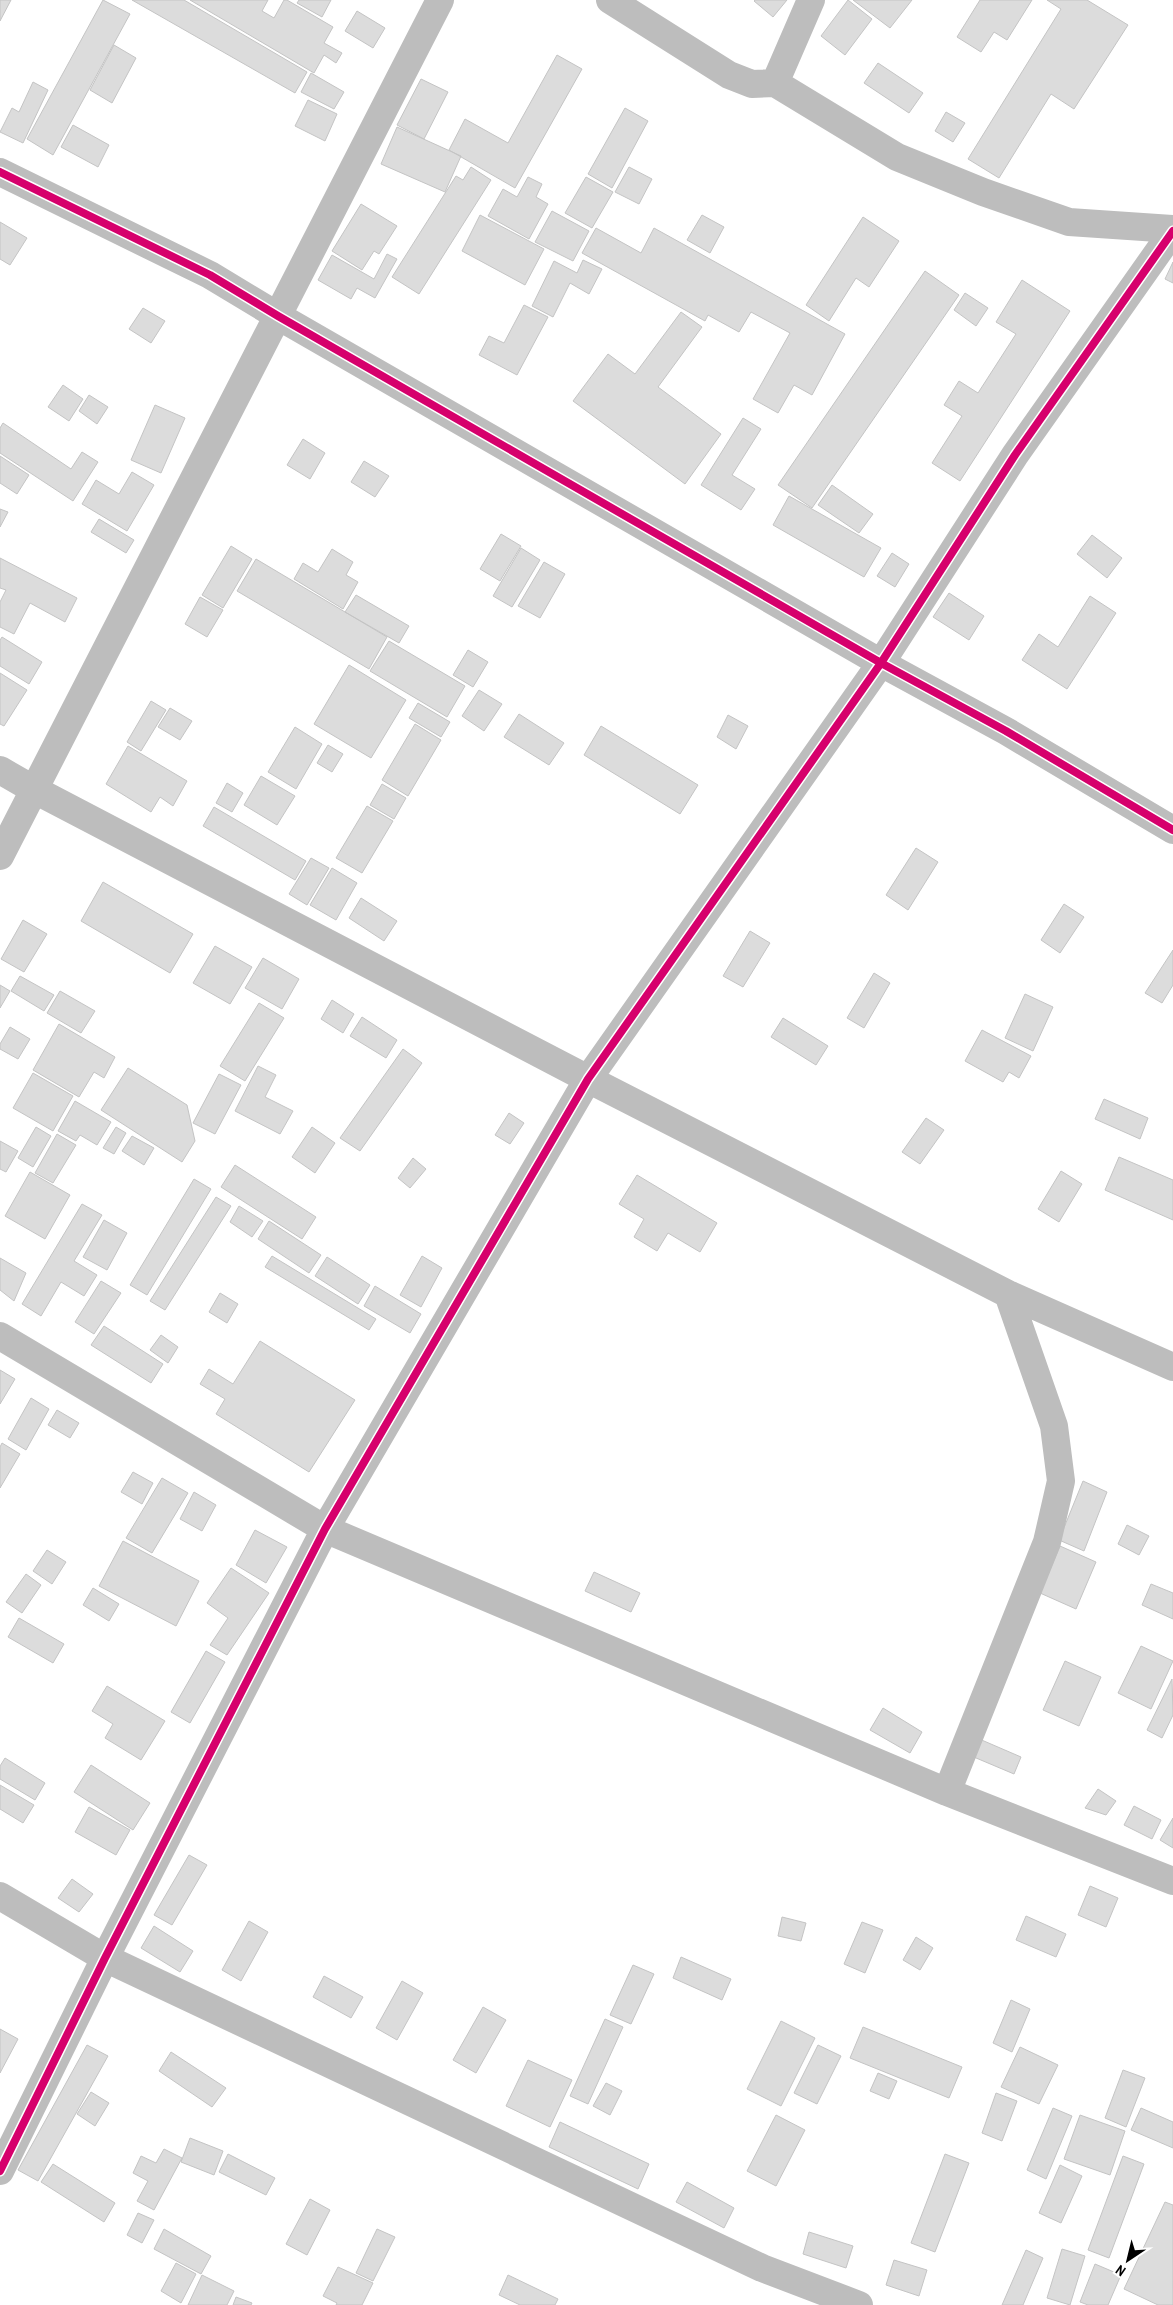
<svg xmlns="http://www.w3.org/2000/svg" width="1173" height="2305" font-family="'Archivo Narrow',sans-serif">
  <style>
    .building { fill: #dcdcdc; stroke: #c4c4c4 }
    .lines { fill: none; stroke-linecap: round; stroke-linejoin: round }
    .street { stroke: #bdbdbd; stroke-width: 28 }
    .cycleway-casing { stroke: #fff; stroke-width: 11 }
    .cycleway { stroke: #d6006c; stroke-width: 8 }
  </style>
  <rect width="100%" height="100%" fill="#fff"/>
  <path class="building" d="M0 0H11L0 21Z
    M103 0 130 14 53 155 27 139Z
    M132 0H184L307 72 295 93Z
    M190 0H268L262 11 274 18 284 0H287L333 27 324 43 342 53 336 63 324 55 314 73Z
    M299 0H331L322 17 297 3Z
    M755 0H787L773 17 754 1Z
    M848 0 872 19 845 55 821 36Z
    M853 0H912L890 28Z
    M980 0H1032L1007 40 994 32 981 52 957 37Z
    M1047 0H1087L1128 25 1074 109 1051 94 999 178 968 159 1061 9Z
    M357 11 385 28 373 48 345 31Z
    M114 45 136 58 112 103 90 90Z
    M557 55 582 69 515 188 449 150 465 119 508 143Z
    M878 63 923 93 909 113 864 83Z
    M311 73 344 92 334 109 301 92Z
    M421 79 448 92 424 139 397 125Z
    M33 82 48 90 23 143 0 132 12 108 19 112Z
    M308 100 337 114 325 141 295 126Z
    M625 108 648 121 612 188 588 174Z
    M946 112 965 123 953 142 935 131Z
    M73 125 109 145 98 167 61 147Z
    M397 127 461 156 445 192 381 164Z
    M471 167 491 180 419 294 392 277 456 176 463 180Z
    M629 167 652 179 639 204 615 192Z
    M528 177 542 184 536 197 548 204 529 239 488 216 503 189 517 197Z
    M586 177 613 192 592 228 565 213Z
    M361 204 397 226 379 254 374 251 362 270 332 251Z
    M552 211 589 231 573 261 535 242Z
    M480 215 544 249 525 285 462 251Z
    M702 215 724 227 710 253 687 240Z
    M863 217 899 241 869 287 856 278 829 321 806 305Z
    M0 222 27 238 10 265 0 259Z
    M596 228 641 253 654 228 845 334 812 395 794 385 778 413 753 399 790 333 751 312 739 332 708 315 705 321 582 253Z
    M387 254 397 259 375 298 357 288 351 299 318 280 332 255 374 279Z
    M583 260 602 269 589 294 570 283 553 317 532 306 554 261 577 273Z
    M1173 262V283L1165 279Z
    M925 271 959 295 812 508 778 485Z
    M1022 280 1070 311 960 481 932 463 962 416 944 405 959 381 978 393 1016 334 996 322Z
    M965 293 988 308 976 326 954 310Z
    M524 305 548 317 517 375 479 355 489 336 504 343Z
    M143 308 165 321 151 343 129 329Z
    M681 312 702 327 658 387 721 434 685 484 573 401 608 354 635 374Z
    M63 385 83 399 69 421 48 407Z
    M89 395 108 407 97 424 79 411Z
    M155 405 185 418 161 473 131 460Z
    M743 418 761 429 732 475 755 489 741 510 701 485Z
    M3 423 71 469 82 452 98 462 73 501 0 453V428Z
    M303 439 325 453 310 479 287 465Z
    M0 456 29 475 17 494 0 483Z
    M364 461 389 476 375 497 351 482Z
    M132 472 154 485 127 531 82 504 96 480 119 494Z
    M832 485 873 514 859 533 818 505Z
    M789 496 881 548 864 577 773 525Z
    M0 509 8 512 0 527Z
    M99 519 134 540 126 553 91 532Z
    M501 534 521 546 500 581 480 569Z
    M1092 535 1122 558 1107 578 1077 554Z
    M231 546 252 559 223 608 202 595Z
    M521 548 540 560 512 607 493 596Z
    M332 549 353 562 346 575 358 582 343 609 294 579 303 563 318 572Z
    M892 553 909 564 895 587 877 576Z
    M0 558 77 598 65 622 30 603 14 634 0 627V602L6 590 0 588Z
    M256 559 387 637 369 669 237 591Z
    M544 562 565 574 540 618 518 606Z
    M949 593 984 616 969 640 933 617Z
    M356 595 409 626 399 643 345 612Z
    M1090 596 1116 613 1067 689 1022 660 1039 634 1058 647Z
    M200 597 223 610 207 637 185 624Z
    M2 637 42 662 29 684 0 666V640Z
    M389 641 465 686 447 717 370 671Z
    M468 650 488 662 473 687 453 675Z
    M349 665 406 700 371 758 314 724Z
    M0 673 27 690 4 726 0 724Z
    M479 690 502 704 484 731 462 716Z
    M151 701 166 710 141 751 127 742Z
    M418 703 450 722 441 737 409 718Z
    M170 708 192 721 180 740 158 727Z
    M519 714 564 743 549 765 504 737Z
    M728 715 748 726 736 749 717 737Z
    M415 724 441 740 408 796 382 780Z
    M601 726 698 785 680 814 584 755Z
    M295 727 322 744 296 789 268 772Z
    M328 745 343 754 332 772 317 763Z
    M128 746 187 781 173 806 160 797 151 812 106 784Z
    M261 776 295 796 277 825 244 805Z
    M227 783 243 793 232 812 216 803Z
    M382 784 406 798 394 819 370 805Z
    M367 806 393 821 362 873 336 858Z
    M214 807 306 861 295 880 203 826Z
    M916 848 938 862 908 910 886 895Z
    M311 858 329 868 307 905 289 894Z
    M332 868 357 883 336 920 310 905Z
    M103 882 193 934 170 973 81 921Z
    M361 898 397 921 384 941 349 918Z
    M1064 904 1084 917 1060 953 1041 940Z
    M23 920 47 934 24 972 1 959Z
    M750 931 770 943 743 987 723 976Z
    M215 946 252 967 230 1004 193 983Z
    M1173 950V985L1162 1003 1145 993Z
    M263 958 299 979 282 1009 245 988Z
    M874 973 890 983 864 1028 847 1018Z
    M20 976 54 995 44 1011 11 991Z
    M0 985 10 991 0 1008Z
    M60 991 95 1011 81 1033 47 1013Z
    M1025 994 1053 1007 1033 1051 1005 1038Z
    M332 1000 354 1014 343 1033 321 1019Z
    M259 1003 284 1018 245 1081 220 1066Z
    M362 1017 397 1040 386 1058 350 1036Z
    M783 1018 828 1046 816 1065 771 1037Z
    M59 1024 115 1057 104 1078 94 1072 79 1097 33 1070Z
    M10 1027 30 1039 18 1059 0 1049V1044Z
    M982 1030 1031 1056 1019 1078 1009 1072 1003 1082 965 1061Z
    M403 1049 422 1063 360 1151 340 1138Z
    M258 1066 276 1075 265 1097 293 1111 280 1134 235 1111Z
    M128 1068 187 1105 195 1141 182 1162 101 1110Z
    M33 1073 73 1096 53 1131 13 1108Z
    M219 1074 241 1085 215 1134 193 1123Z
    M1104 1099 1148 1118 1140 1139 1095 1119Z
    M75 1101 111 1122 97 1145 80 1135 76 1141 58 1131Z
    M509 1113 524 1123 510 1144 495 1135Z
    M926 1118 944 1130 920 1164 902 1152Z
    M36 1127 51 1136 33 1167 18 1158Z
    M116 1127 126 1133 114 1154 103 1148Z
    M312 1127 335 1143 315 1173 292 1157Z
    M57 1134 76 1145 53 1183 35 1173Z
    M132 1136 154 1148 144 1165 122 1151Z
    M0 1141 18 1151 6 1172 0 1169Z
    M1119 1157 1173 1180V1220L1105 1190Z
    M413 1158 426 1169 410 1188 398 1178Z
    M235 1165 316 1217 302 1239 221 1187Z
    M1061 1171 1082 1184 1059 1222 1038 1209Z
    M30 1172 70 1195 45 1239 5 1216Z
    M637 1175 717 1223 700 1252 668 1233 657 1251 634 1237 644 1219 619 1204Z
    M194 1179 211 1189 147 1295 130 1285Z
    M216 1197 231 1206 165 1310 150 1301Z
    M82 1204 102 1215 74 1261 97 1275 84 1296 61 1282 41 1316 22 1304Z
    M239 1206 263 1221 252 1237 230 1222Z
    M104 1220 127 1233 107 1270 83 1257Z
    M269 1221 321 1255 309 1273 258 1239Z
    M272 1256 376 1319 369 1330 265 1267Z
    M422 1256 442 1268 421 1307 400 1295Z
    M327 1257 370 1285 358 1304 315 1276Z
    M0 1258 26 1273 14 1301 0 1290Z
    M101 1281 121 1293 94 1334 75 1322Z
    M375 1286 421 1314 410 1333 364 1306Z
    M220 1293 238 1304 227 1323 209 1312Z
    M104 1326 163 1364 151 1383 91 1345Z
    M161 1335 178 1347 168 1363 150 1350Z
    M260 1341 355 1400 309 1472 216 1414 225 1399 200 1384 209 1369 233 1384Z
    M0 1370 15 1379 0 1404Z
    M31 1398 49 1409 26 1450 8 1439Z
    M57 1410 79 1423 70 1438 48 1425Z
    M2 1443 20 1454 0 1488V1447Z
    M133 1472 153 1483 142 1504 121 1492Z
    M162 1478 188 1493 152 1553 126 1538Z
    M1083 1481 1107 1492 1084 1551 1059 1540Z
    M194 1492 216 1505 202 1531 180 1519Z
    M1127 1525 1149 1536 1139 1555 1118 1544Z
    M255 1530 287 1547 266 1583 236 1565Z
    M123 1541 199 1581 176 1626 99 1586Z
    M1060 1546 1096 1562 1076 1609 1040 1593Z
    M47 1550 66 1562 52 1584 33 1571Z
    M231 1568 269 1593 227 1655 210 1645 228 1618 207 1603Z
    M594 1572 640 1593 631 1612 585 1591Z
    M26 1574 41 1585 22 1613 6 1602Z
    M1151 1584 1173 1593V1619L1142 1605Z
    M93 1588 119 1604 109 1621 83 1605Z
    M19 1618 64 1644 53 1663 8 1637Z
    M1141 1646 1173 1661 1151 1709 1118 1693Z
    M206 1651 225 1662 190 1723 171 1712Z
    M1065 1661 1101 1677 1079 1726 1043 1710Z
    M1172 1679 1173 1715 1162 1738 1147 1730Z
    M107 1686 165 1721 141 1760 105 1738 113 1724 92 1711Z
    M883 1708 922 1732 910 1753 870 1730Z
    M977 1738 1021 1757 1014 1774 969 1755Z
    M5 1758 45 1783 35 1800 0 1779V1766Z
    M91 1765 150 1803 133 1830 74 1792Z
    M0 1785 34 1805 23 1823 0 1809Z
    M1098 1789 1116 1801 1106 1815 1085 1808Z
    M1134 1806 1161 1820 1152 1839 1124 1825Z
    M89 1807 130 1830 116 1855 75 1832Z
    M1173 1818V1848L1160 1840Z
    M189 1855 207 1865 172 1925 154 1915Z
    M72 1879 93 1894 79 1912 58 1898Z
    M1090 1886 1118 1898 1106 1927 1078 1915Z
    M1026 1916 1066 1934 1056 1957 1016 1940Z
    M782 1917 806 1923 801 1941 778 1936Z
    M249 1921 268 1932 241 1981 222 1970Z
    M862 1922 883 1930 865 1973 844 1964Z
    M154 1926 193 1951 180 1972 141 1948Z
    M916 1937 933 1948 920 1970 903 1960Z
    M681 1957 731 1979 722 2000 673 1978Z
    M633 1965 654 1974 631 2024 610 2015Z
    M324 1976 363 1997 351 2018 313 1997Z
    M402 1981 423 1993 397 2040 376 2028Z
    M1011 2000 1030 2009 1012 2052 993 2043Z
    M483 2007 506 2020 476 2073 453 2060Z
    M605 2019 623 2027 588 2104 570 2096Z
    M781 2021 815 2038 781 2106 747 2089Z
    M863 2027 962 2067 949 2098 850 2058Z
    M0 2029 18 2039 0 2073Z
    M87 2045 108 2056 38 2181 18 2170Z
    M818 2045 841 2056 817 2104 794 2093Z
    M1020 2047 1058 2065 1039 2104 1001 2087Z
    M171 2052 226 2088 212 2107 159 2071Z
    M528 2060 572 2080 550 2127 506 2106Z
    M1123 2070 1145 2078 1126 2127 1105 2118Z
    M878 2073 897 2081 889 2099 870 2091Z
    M606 2083 622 2091 610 2115 593 2106Z
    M91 2092 109 2103 95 2126 77 2114Z
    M996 2093 1017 2101 1002 2141 982 2133Z
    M1053 2108 1072 2116 1046 2179 1027 2170Z
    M1141 2108 1173 2122V2148L1131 2130Z
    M776 2115 805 2130 776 2186 747 2171Z
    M1080 2115 1125 2131 1110 2175 1064 2159Z
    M560 2122 649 2164 638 2189 549 2147Z
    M190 2138 223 2151 214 2175 181 2162Z
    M164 2149 182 2158 154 2210 137 2201 148 2181 133 2173 141 2156 156 2163Z
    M228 2154 275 2178 266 2195 219 2172Z
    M945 2154 969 2163 935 2252 911 2243Z
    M1123 2156 1144 2164 1109 2258 1088 2250Z
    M53 2164 115 2203 104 2222 41 2182Z
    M1060 2165 1082 2176 1061 2223 1039 2213Z
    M687 2182 734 2208 724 2228 676 2202Z
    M310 2199 330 2210 307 2255 286 2244Z
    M1165 2202 1173 2205V2305H1158L1124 2289Z
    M138 2213 154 2220 142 2243 127 2235Z
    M164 2229 211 2256 201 2274 154 2249Z
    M377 2229 395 2237 373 2281 356 2273Z
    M809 2232 853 2246 846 2268 803 2254Z
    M1062 2249 1085 2256 1070 2305 1047 2298Z
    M1026 2250 1043 2258 1023 2305H1002Z
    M894 2260 927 2270 919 2296 886 2285Z
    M176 2263 196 2274 181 2303 161 2291Z
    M1095 2264 1121 2275 1108 2305H1088L1080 2302Z
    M338 2267 373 2283 362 2305H336L337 2303 323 2296Z
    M202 2275 234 2291 227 2305H188Z
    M508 2275 558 2299 555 2305H520L499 2295Z
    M236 2297 252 2303 251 2305H233Z"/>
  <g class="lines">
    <path class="street" d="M610 0 729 75 752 84 775 83 897 157 983 192 1069 222 1173 229
      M775 83 811 0
      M0 172 210 275 278 316 881 663 1006 731 1173 830
      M0 770 33 789 588 1079 1008 1294 1173 1367
      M0 856 440 0
      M0 1336 325 1529 947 1792 1173 1881
      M947 1792 1047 1542 1061 1481 1054 1426 1008 1294
      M0 1896 105 1958 762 2268 859 2305
      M0 2171 105 1958 325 1529 588 1079 881 663 1015 455 1173 231"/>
    <g class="cycleway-casing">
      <path id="cycleway" d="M0 172 210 275 278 316 881 663 1006 731 1173 830
        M0 2171 105 1958 325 1529 588 1079 881 663 1015 455 1173 231"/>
    </g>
    <use href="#cycleway" class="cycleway"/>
  </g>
  <g transform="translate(1128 2260) rotate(215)" stroke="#ffffff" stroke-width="4" paint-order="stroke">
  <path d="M0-4L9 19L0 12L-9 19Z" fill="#000000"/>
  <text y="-8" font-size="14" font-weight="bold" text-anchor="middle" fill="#000000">N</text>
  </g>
</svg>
